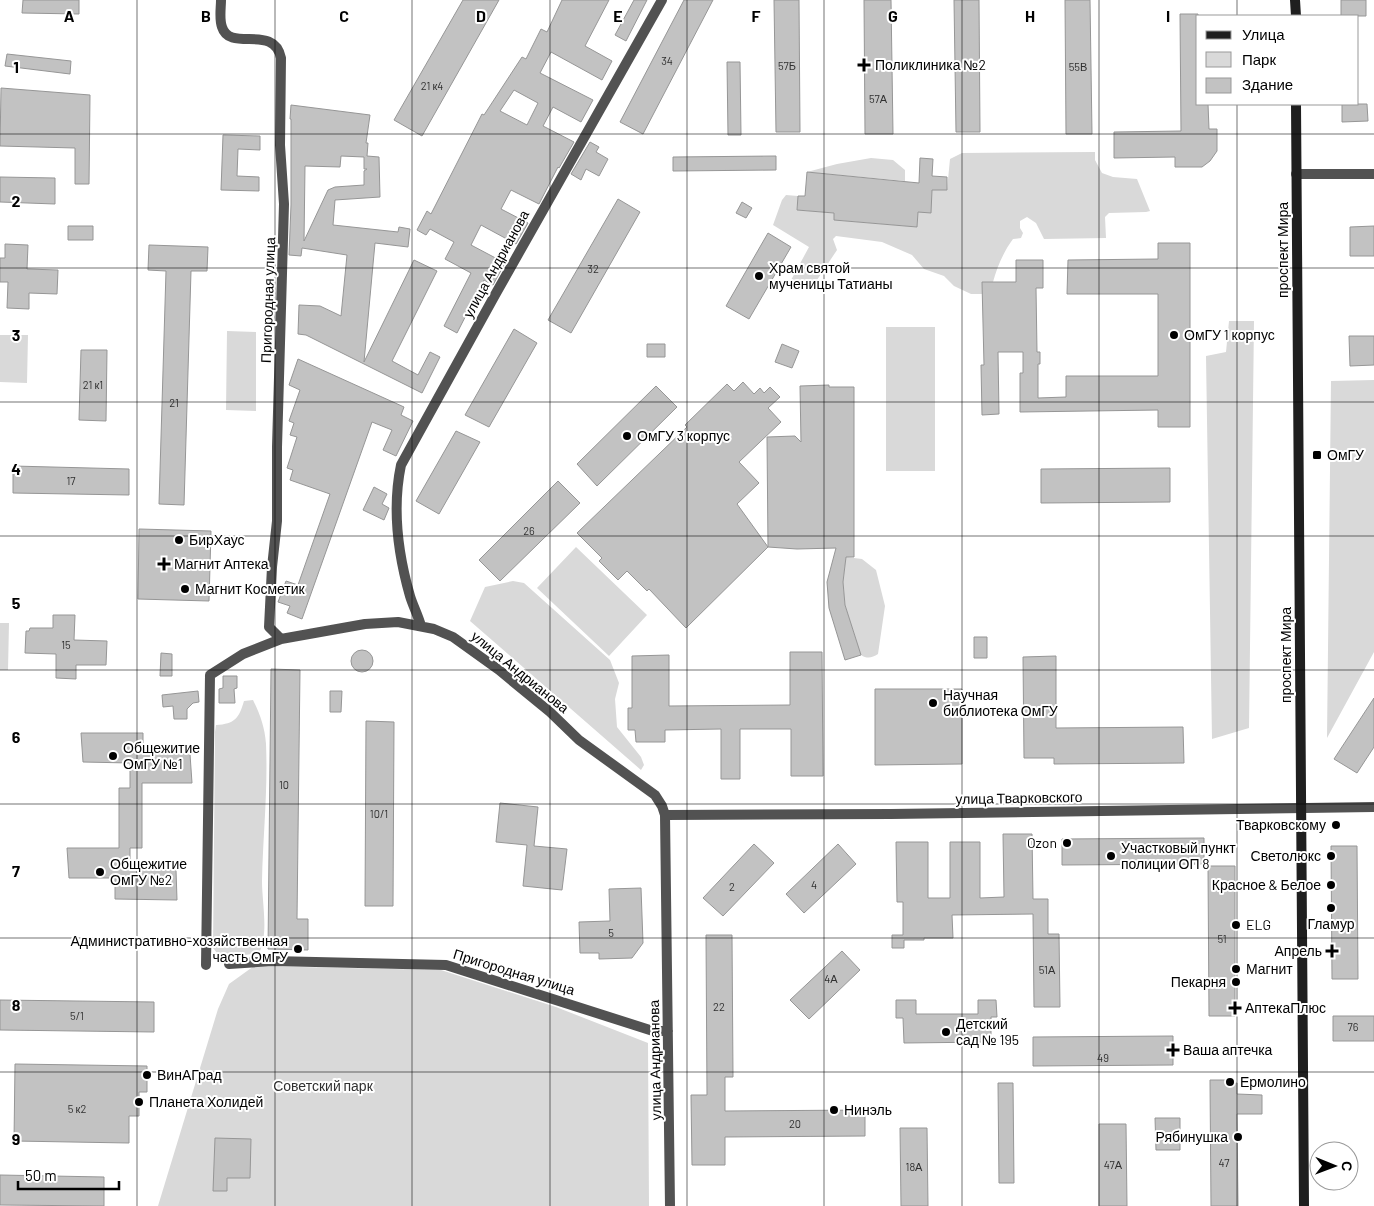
<svg xmlns="http://www.w3.org/2000/svg" width="1374" height="1206" font-family="Barlow,sans-serif">
  <style>
    .green { fill: #d9d9d9 }
    .building { fill: #c2c2c2; stroke: #969696; fill-rule: evenodd }
    .lines { fill: none; stroke-linecap: round; stroke-linejoin: round }
    .minor { stroke: #525252; stroke-width: 10 }
    .secondary { stroke: #1f1f1f; stroke-width: 10 }
    .grid { fill: none; stroke: #000; stroke-width: 1; stroke-opacity: 0.55 }
    .poi-dot { fill: #000; stroke: #fff; stroke-width: 2 }
    .labels { text-anchor: middle; stroke-width: 4; stroke-linejoin: round; paint-order: stroke }
    .number-label { font-size: 11px; fill: #303030 }
    .poi-label { font-size: 14px; fill: #000; stroke: #fff; text-anchor: start }
    .street-label { font-size: 14px; fill: #000; stroke: #fff }
    .park-label { font-size: 14px; fill: #303030; stroke: #fff }
    .grid-label { font-size: 16px; text-anchor: middle; font-weight: bold; fill: #000; stroke: #fff; stroke-width: 4; stroke-linejoin: round; paint-order: stroke }
  </style>
  <rect width="100%" height="100%" fill="#fff"/>
  <path class="green" d="M1095 152V160L1102 173 1113 177 1137 179 1150 211 1146 212 1109 213 1105 217 1106 238 1044 239 1036 223 1027 217 1020 221V228L1023 233 1021 238 1013 239C1004 251 997 267 993 282H982L983 294H971L954 286 944 276 924 269 912 255 882 242 836 236 833 239 837 250 815 283 796 284 790 282 809 247 773 225 782 200 786 195 798 196 797 210 834 213V220L917 227 918 212H931L932 190H947L950 159 962 153Z
    M871 158 893 160 905 170V181L807 172 837 164Z
    M1229 321H1254L1249 728 1212 739 1206 356 1226 352Z
    M886 327H935V471H886Z
    M227 331 256 332V411L226 410Z
    M0 335H28L27 383 0 382Z
    M1374 380V652L1327 738 1331 381Z
    M576 547 647 615 609 656 537 588Z
    M846 557 862 559 876 570 885 606 878 654C872 658 867 659 861 655L845 605 843 582Z
    M513 581 524 583 610 660 619 683 615 699 617 727 641 757 644 765 641 770 470 621 485 587Z
    M0 623H9L8 670H0Z
    M253 700C260 714 265 728 266 744 268 790 263 836 262 881 262 903 269 934 259 953L221 958 213 948 215 732 216 725C235 724 239 718 244 701Z
    M254 966 441 970 556 1007 648 1043 649 1206H158L218 1009 229 984Z"/>
  <path class="building" d="M23 0H79V14L22 13Z
    M463 0H499L422 136 394 120Z
    M562 0H609L585 46 612 61 602 80 551 52 540 73 593 100 581 122 553 107 543 126 574 142 559 168 558 167 539 204 511 190 501 209 528 223 516 244 481 225 471 245 505 263 493 285 484 280 457 333 444 326 471 273 445 259 454 242 430 229 426 235 417 230 427 211 431 214 482 114 484 115 522 57 526 59 541 29 547 32ZM514 90 538 103 527 125 500 111Z
    M634 0H647L626 41 615 35Z
    M684 0H713L643 134 620 122Z
    M774 0H799L800 132H776Z
    M864 0H891L893 134H865Z
    M954 0H979L980 132H956Z
    M1065 0H1090L1092 134H1066Z
    M1341 0H1366V16H1341Z
    M1180 14H1198V104H1208L1209 129H1217V151L1210 161 1202 167H1175V157L1114 158V132L1181 131Z
    M7 54 71 61 70 74 5 66Z
    M727 62H740L741 135H728Z
    M1 88 90 95 89 184H75V148L0 146Z
    M1342 104H1367L1368 121 1342 122Z
    M291 105 370 115 366 143H368L367 156 379 157 380 197 335 200 333 225 398 232 399 227 410 229 408 247 375 243 364 362 414 260 437 271 392 361 418 375 430 352 440 357 422 393 306 335 298 334 299 305 320 306 341 316 347 255 302 248 301 256 289 255 291 205V119H290ZM341 156 364 157V169H367L364 171V185L335 187 328 190 304 241 305 166 340 167Z
    M223 135 260 136V150L238 149 237 176 259 177V191L221 190Z
    M590 142 599 147 596 152 608 159 599 176 586 169 581 180 571 174Z
    M776 156V170L673 171V157Z
    M920 158 933 159 932 176 947 177V190H932L931 213 918 212 917 227 834 220V213L797 210 798 196H805L807 172 919 183Z
    M0 177 55 178V204L0 202Z
    M618 199 640 212 571 333 548 320Z
    M742 202 752 208 746 218 736 213Z
    M68 226H93V240H68Z
    M1374 226V256H1350V227Z
    M768 233 791 247 749 319 726 306Z
    M1158 243H1190V427H1158V410L1020 412V373H1023V352H998L999 414 982 415 981 365H984L982 282H1016V260H1043V288H1036L1037 352H1040V364H1038V398L1066 397V376H1158V294H1067L1068 260 1158 259Z
    M5 244 28 245 27 269 58 270 57 294 29 293V309L7 308 8 282H0V258H5Z
    M149 245 208 247 207 271H191L184 505 159 504 166 271 148 270Z
    M514 329 537 343 489 427 465 415Z
    M1349 336H1374V365L1350 366Z
    M647 344H665V357H647Z
    M782 344 799 351 792 368 775 362Z
    M81 350H107L106 421 79 420Z
    M298 359 404 407 401 415 413 421 396 456 383 450 392 430 372 422 302 619 287 613 290 606 278 602 286 581 298 585 330 494 290 480 293 470 287 468 297 437 290 435 294 423 289 421 300 390 289 385Z
    M743 382 754 394 760 388 764 393 770 387 780 397 768 408 781 422 739 462 759 483 737 504 768 547 686 628 649 589 647 591 627 571 618 580 599 561 602 558 577 533 687 427 685 425 727 384 734 391Z
    M829 385V387H854V557H846L843 582 845 605 861 655 845 660 829 608 827 582 836 548 797 549 768 547 767 437 795 436 801 442 800 386Z
    M656 386 677 407 597 486 577 464Z
    M456 431 480 442 439 514 416 501Z
    M13 466 129 469V495L13 493Z
    M1170 468V502L1041 503V469Z
    M558 481 580 503 500 581 479 560Z
    M374 487 387 494 382 504 389 508 384 520 363 510Z
    M139 529 211 531 209 601 138 599Z
    M53 615H75L74 640 107 641 106 665H76V679L56 678V654L25 653 26 631H29L30 628H53Z
    M974 637H987V658H974Z
    M351 661a11 11 0 1 1 22 0a11 11 0 1 1-22 0Z
    M790 652H822L823 776H791V729H740V779H721V729L665 730V742H636L635 730H628V708H632V656L669 655V706L790 705Z
    M161 653 172 654V676H160Z
    M1056 656V728L1183 727 1184 763 1054 764V758H1024L1023 657Z
    M271 669 300 670 297 919H308V950L268 949Z
    M223 676H237V688L234 689 235 703H219V689L223 688Z
    M875 689H962V764L875 765Z
    M198 691 199 702 193 703 187 709V719H174L173 706 163 707 162 695Z
    M330 691H342L341 712H330Z
    M1374 698V747L1357 773 1334 759Z
    M366 721 394 722 393 906H365Z
    M81 733H143V754H190L192 783H142V848H130V870H176L177 900 115 899V878H69L67 848H119V788H130V763L83 762Z
    M500 803 538 807 534 846 567 849 562 890 523 886 527 845 496 842Z
    M1003 834H1032L1033 899H1048V934H1059L1060 1007H1034L1033 914 952 915 953 938H924V940H904V948H892V935H903V902H897L896 842H928V898H950V842H980V898L1004 897Z
    M1204 838V864L1062 865V839Z
    M754 844 774 863 723 916 703 898Z
    M838 844 856 864 804 913 786 894Z
    M1331 846H1357L1358 979H1332Z
    M1208 866H1235V1016H1209Z
    M641 888 643 943 632 958 599 959V953H580L579 922 610 921 609 889Z
    M706 935H732L733 1077H725V1111L865 1110V1136L725 1137V1165H692L691 1095H707Z
    M842 951 860 970 809 1019 790 1000Z
    M0 1000 154 1002V1032L0 1030Z
    M896 1000H916V1014H978V1000H996L997 1017H991V1042L904 1043 903 1018H896Z
    M1333 1016H1374V1041H1333Z
    M1173 1036V1065L1033 1066V1037Z
    M15 1064 147 1066V1092H139V1116H129V1143L14 1141Z
    M1210 1080H1230V1084L1237 1083V1094L1262 1095V1114H1237L1238 1206H1211Z
    M998 1083H1013L1014 1183H999Z
    M1155 1118H1180V1150H1156Z
    M1099 1124H1126L1127 1206H1099Z
    M900 1128H927L928 1206H901Z
    M215 1138 251 1139 250 1178H227V1191H213Z
    M0 1175 104 1177V1206L0 1205Z"/>
  <g class="lines">
    <path class="minor" d="M221 0C221 8 219 19 222 27 230 53 274 23 281 58L280 145 284 204 277 447V521L272 567 269 627 281 639
      M1296 174H1374
      M421 626C418 615 413 606 410 596 398 554 392 508 401 465L495 295 662 0
      M665 815 891 814 1374 807
      M229 964 272 961 446 965 653 1031H668
      M206 965 210 675 243 654 281 639 365 624 398 622 434 629 453 637 499 670 550 712 579 740 655 795 662 806 665 815 670 1206"/>
    <path class="secondary" d="M1295 0 1296 16
      M1296 104 1304 1206"/>
  </g>
  <path class="grid" d="M137 0V1206M275 0V1206M412 0V1206M550 0V1206M687 0V1206M824 0V1206M962 0V1206M1099 0V1206M1237 0V16M1237 104V1206M0 134H1374M0 268H1374M0 402H1374M0 536H1374M0 670H1374M0 804H1374M0 938H1374M0 1072H1374"/>
  <g class="poi-dot">
    <path d="M861.5 57.5h5v5h5v5h-5v5h-5v-5h-5v-5h5z"/>
    <circle cx="759" cy="276" r="5"/>
    <circle cx="1174" cy="335" r="5"/>
    <circle cx="627" cy="436" r="5"/>
    <rect x="1312" y="450" width="10" height="10" rx="2.5"/>
    <circle cx="179" cy="540" r="5"/>
    <path d="M161.5 556.5h5v5h5v5h-5v5h-5v-5h-5v-5h5z"/>
    <circle cx="185" cy="589" r="5"/>
    <circle cx="933" cy="703" r="5"/>
    <circle cx="113" cy="756" r="5"/>
    <circle cx="1336" cy="825" r="5"/>
    <circle cx="1067" cy="843" r="5"/>
    <circle cx="1111" cy="856" r="5"/>
    <circle cx="1331" cy="856" r="5"/>
    <circle cx="100" cy="872" r="5"/>
    <circle cx="1331" cy="885" r="5"/>
    <circle cx="1331" cy="908" r="5"/>
    <circle cx="1236" cy="925" r="5"/>
    <circle cx="298" cy="949" r="5"/>
    <path d="M1329.5 943.5h5v5h5v5h-5v5h-5v-5h-5v-5h5z"/>
    <circle cx="1236" cy="969" r="5"/>
    <circle cx="1236" cy="982" r="5"/>
    <path d="M1232.5 1000.5h5v5h5v5h-5v5h-5v-5h-5v-5h5z"/>
    <circle cx="946" cy="1032" r="5"/>
    <path d="M1170.5 1042.5h5v5h5v5h-5v5h-5v-5h-5v-5h5z"/>
    <circle cx="147" cy="1075" r="5"/>
    <circle cx="1230" cy="1082" r="5"/>
    <circle cx="139" cy="1102" r="5"/>
    <circle cx="834" cy="1110" r="5"/>
    <circle cx="1238" cy="1137" r="5"/>
  </g>
  <g class="labels">
    <g class="number-label">
      <text x="667" y="65">34</text>
      <text x="787" y="70">57Б</text>
      <text x="1078" y="71">55В</text>
      <text x="432" y="90">21 к4</text>
      <text x="878" y="103">57А</text>
      <text x="593" y="273">32</text>
      <text x="93" y="389">21 к1</text>
      <text x="174" y="407">21</text>
      <text x="71" y="485">17</text>
      <text x="529" y="535">26</text>
      <text x="66" y="649">15</text>
      <text x="284" y="789">10</text>
      <text x="379" y="818">10/1</text>
      <text x="814" y="889">4</text>
      <text x="732" y="891">2</text>
      <text x="611" y="937">5</text>
      <text x="1222" y="943">51</text>
      <text x="1047" y="974">51А</text>
      <text x="831" y="983">4А</text>
      <text x="719" y="1011">22</text>
      <text x="77" y="1020">5/1</text>
      <text x="1353" y="1031">76</text>
      <text x="1103" y="1062">49</text>
      <text x="77" y="1113">5 к2</text>
      <text x="795" y="1128">20</text>
      <text x="1224" y="1167">47</text>
      <text x="1113" y="1169">47А</text>
      <text x="914" y="1171">18А</text>
    </g>
    <g class="poi-label">
      <text x="875" y="70">Поликлиника №2</text>
      <text x="769" y="273">Храм святой<tspan x="769" dy="16">мученицы Татианы</tspan></text>
      <text x="1184" y="340">ОмГУ 1 корпус</text>
      <text x="637" y="441">ОмГУ 3 корпус</text>
      <text x="1327" y="460">ОмГУ</text>
      <text x="189" y="545">БирХаус</text>
      <text x="174" y="569">Магнит Аптека</text>
      <text x="195" y="594">Магнит Косметик</text>
      <text x="943" y="700">Научная<tspan x="943" dy="16">библиотека ОмГУ</tspan></text>
      <text x="123" y="753">Общежитие<tspan x="123" dy="16">ОмГУ №1</tspan></text>
      <text x="1326" y="830" text-anchor="end">Тварковскому</text>
      <text x="1057" y="848" text-anchor="end">Ozon</text>
      <text x="1121" y="853">Участковый пункт<tspan x="1121" dy="16">полиции ОП 8</tspan></text>
      <text x="1321" y="861" text-anchor="end">Светолюкс</text>
      <text x="110" y="869">Общежитие<tspan x="110" dy="16">ОмГУ №2</tspan></text>
      <text x="1321" y="890" text-anchor="end">Красное &amp; Белое</text>
      <text x="1331" y="929" text-anchor="middle">Гламур</text>
      <text x="1246" y="930">ELG</text>
      <text x="288" y="946" text-anchor="end">Административно-хозяйственная<tspan x="288" dy="16">часть ОмГУ</tspan></text>
      <text x="1322" y="956" text-anchor="end">Апрель</text>
      <text x="1246" y="974">Магнит</text>
      <text x="1226" y="987" text-anchor="end">Пекарня</text>
      <text x="1245" y="1013">АптекаПлюс</text>
      <text x="956" y="1029">Детский<tspan x="956" dy="16">сад № 195</tspan></text>
      <text x="1183" y="1055">Ваша аптечка</text>
      <text x="157" y="1080">ВинАГрад</text>
      <text x="1240" y="1087">Ермолино</text>
      <text x="149" y="1107">Планета Холидей</text>
      <text x="844" y="1115">Нинэль</text>
      <text x="1228" y="1142" text-anchor="end">Рябинушка</text>
    </g>
    <g class="street-label">
      <text transform="translate(1283 250) rotate(-90)" y="5">проспект Мира</text>
      <text transform="translate(496 264) rotate(-61)" y="5">улица Андрианова</text>
      <text transform="translate(268 300) rotate(-88)" y="5">Пригородная улица</text>
      <text transform="translate(1286 655) rotate(-90)" y="5">проспект Мира</text>
      <text transform="translate(520 672) rotate(39)" y="5">улица Андрианова</text>
      <text transform="translate(1019 798) rotate(-1)" y="5">улица Тварковского</text>
      <text transform="translate(514 972) rotate(17)" y="5">Пригородная улица</text>
      <text transform="translate(655 1060) rotate(-91)" y="5">улица Андрианова</text>
    </g>
    <g class="park-label">
      <text x="323" y="1091">Советский парк</text>
    </g>
  </g>
  <g class="grid-label">
    <text x="69" y="22">A</text>
    <text x="206" y="22">B</text>
    <text x="344" y="22">C</text>
    <text x="481" y="22">D</text>
    <text x="618" y="22">E</text>
    <text x="756" y="22">F</text>
    <text x="893" y="22">G</text>
    <text x="1030" y="22">H</text>
    <text x="1168" y="22">I</text>
    <text x="16" y="73">1</text>
    <text x="16" y="207">2</text>
    <text x="16" y="341">3</text>
    <text x="16" y="475">4</text>
    <text x="16" y="609">5</text>
    <text x="16" y="743">6</text>
    <text x="16" y="877">7</text>
    <text x="16" y="1011">8</text>
    <text x="16" y="1145">9</text>
  </g>
  <rect x="1196" y="15" width="162" height="90" fill="#ffffff" stroke="#999999"/>
  <rect x="1206" y="31" width="25" height="8" fill="#1f1f1f" stroke="#999999"/>
  <text x="1242" y="40" font-size="15" fill="#000000">Улица</text>
  <rect x="1206" y="52" width="25" height="15" fill="#d9d9d9" stroke="#999999"/>
  <text x="1242" y="65" font-size="15" fill="#000000">Парк</text>
  <rect x="1206" y="78" width="25" height="15" fill="#c2c2c2" stroke="#999999"/>
  <text x="1242" y="90" font-size="15" fill="#000000">Здание</text>
  <g transform="translate(1334 1166) rotate(91)"><circle r="24" fill="#ffffff" stroke="#999999"/>
  <path d="M0-4L9 19L0 12L-9 19Z" fill="#000000"/>
  <text y="-8" font-size="14" font-weight="bold" text-anchor="middle" fill="#000000">С</text>
  </g>
  <path d="M18 1181v8h101v-8" fill="none" stroke="#000000" stroke-width="2.5"/>
  <text x="25" y="1181" font-size="15" fill="#000000" stroke="#ffffff" stroke-width="4" paint-order="stroke">50 m</text>
</svg>
